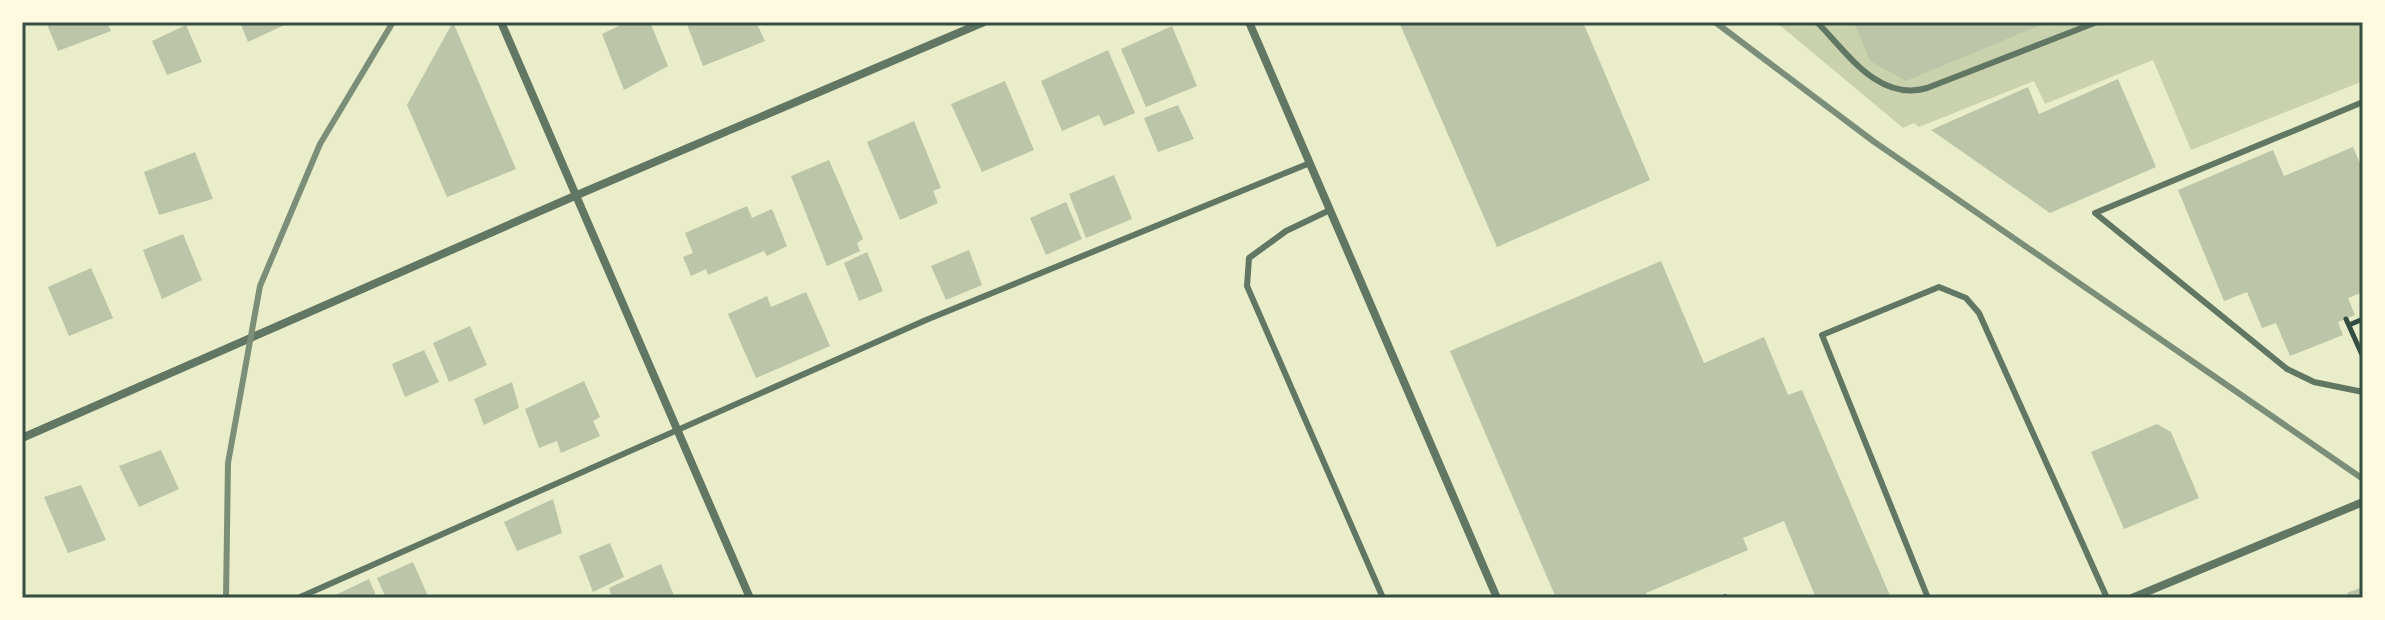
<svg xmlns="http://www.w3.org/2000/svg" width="2385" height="620" font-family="'IBM Plex Sans',sans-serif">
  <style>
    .green { fill: #cad2ad }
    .building { fill: #bcc5a7 }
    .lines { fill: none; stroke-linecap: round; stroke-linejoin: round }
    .path { stroke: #344e41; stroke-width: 5 }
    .service { stroke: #617663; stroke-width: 6 }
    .minor { stroke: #617663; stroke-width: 8 }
    .rail { stroke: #7c8e77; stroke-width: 6 }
    .neatline { fill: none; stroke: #344e41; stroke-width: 3 }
  </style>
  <rect width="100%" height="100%" fill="#e9edc9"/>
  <path class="green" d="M1776 22H2363V81L2191 150 2153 60 2045 104 2034 81 1919 127 1914 123 1903 128Z"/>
  <path class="building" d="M46 22H107L111 31 58 51Z
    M240 22H291L248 42Z
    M453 22 516 169 447 197 407 105Z
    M627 22H650L668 66 624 90 602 34Z
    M686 22H756L765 41 703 66Z
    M1399 22H1583L1650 180 1497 247Z
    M1854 22H2048L1906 81 1870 61Z
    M186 25 202 62 167 75 152 41Z
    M1172 26 1197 86 1146 107 1121 49Z
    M1108 50 1135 113 1104 126 1099 115 1062 131 1041 81Z
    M2118 79 2156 167 2050 213 1931 130 2028 87 2039 114Z
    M1005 81 1034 150 982 172 951 104Z
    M1178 105 1194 139 1158 152 1144 118Z
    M914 121 941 188 933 191 938 203 900 220 867 142Z
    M2353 147 2363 171V292L2348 298 2355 315 2338 322 2343 335 2290 356 2276 323 2262 328 2247 292 2224 301 2178 190 2273 150 2284 176Z
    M195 152 213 199 159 215 144 172Z
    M829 160 863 239 857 243 860 251 827 266 791 176Z
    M1114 175 1132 219 1086 238 1069 194Z
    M1066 202 1082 239 1046 255 1030 218Z
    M747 206 752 218 772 209 787 246 767 256 764 251 708 275 706 269 691 276 683 257 693 253 685 233Z
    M183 234 202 280 162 299 143 250Z
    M969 250 982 285 946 300 931 266Z
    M867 252 883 291 859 301 844 263Z
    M1661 261 1704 363 1764 337 1788 395 1802 390 1891 598H1816L1784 521 1743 538 1748 550 1646 593 1648 598H1556L1450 351Z
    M91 268 113 318 69 336 48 287Z
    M806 292 830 346 756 378 728 314 767 296 771 307Z
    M470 326 487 365 449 382 433 343Z
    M424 350 439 382 405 397 392 364Z
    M584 381 600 417 593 421 600 436 561 453 557 441 539 448 525 409Z
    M512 382 519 408 484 425 474 399Z
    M2157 424 2171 432 2199 498 2124 529 2091 452Z
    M161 450 179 489 139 507 119 466Z
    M81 485 106 540 68 553 44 497Z
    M553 499 562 533 517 551 504 522Z
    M610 543 624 577 593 592 579 556Z
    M413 562 428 596 386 598 377 578Z
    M661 564 675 598H612L609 588Z
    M369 579 377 598H329Z
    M2363 587V598H2349L2347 593Z"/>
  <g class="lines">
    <path class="path" d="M2346 319 2363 357
      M2349 325 2363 319"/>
    <path class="service" d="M1817 22C1848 54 1879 102 1927 88L2097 22
      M2363 102 2095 213 2287 369 2314 382 2363 392
      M1330 210 1286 231 1249 258 1247 286 1383 598
      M1725 597V598
      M298 598 926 320 1310 163
      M1928 598 1822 335 1939 287 1966 298 1979 313 2107 598"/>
    <path class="minor" d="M501 22 750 598
      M1249 22 1497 598
      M22 438 577 195 984 22
      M2132 598 2363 502"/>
    <path class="rail" d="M1715 22 1873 141 2363 479
      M226 598 228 463 260 286 320 144 393 22"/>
  </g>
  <rect width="2385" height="620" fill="none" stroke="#fefae0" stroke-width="48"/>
  <rect x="24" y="24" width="2337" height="572" class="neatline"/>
</svg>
